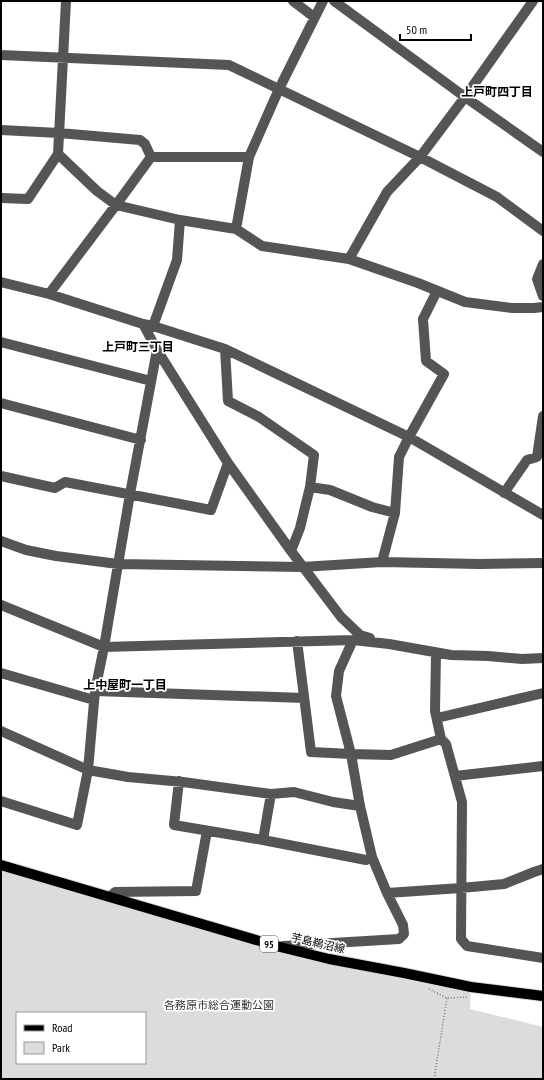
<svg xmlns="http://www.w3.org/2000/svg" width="544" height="1080" font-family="'PT Sans Narrow','Noto Sans JP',sans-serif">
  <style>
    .green { fill: #dcdcdc; fill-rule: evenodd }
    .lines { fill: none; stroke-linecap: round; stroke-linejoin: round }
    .major-casing { stroke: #dbdbdb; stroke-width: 12 }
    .path { stroke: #777; stroke-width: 1.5; stroke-dasharray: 1 2; stroke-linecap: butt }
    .minor { stroke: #555; stroke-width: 10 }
    .major { stroke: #000; stroke-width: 10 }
    .labels { text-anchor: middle; stroke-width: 3.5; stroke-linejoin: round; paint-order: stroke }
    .shield { fill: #fff; stroke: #4c4c4c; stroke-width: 1 }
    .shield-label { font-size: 10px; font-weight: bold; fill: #000 }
    .street-label { font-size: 11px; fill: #000; stroke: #fff }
    .park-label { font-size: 11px; fill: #333; stroke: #fff }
    .neighbourhood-label { font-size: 12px; font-weight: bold; fill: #000; stroke: #fff }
  </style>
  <rect width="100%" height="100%" fill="#fff"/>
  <path class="green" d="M1 865 280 947 471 987 470 1009 543 1027V1079H1ZM17 1013H145V1063H17Z"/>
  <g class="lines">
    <g class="major-casing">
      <path id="major" d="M1 865 280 947 329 959 404 973 471 987 543 996"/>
    </g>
    <path class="path" d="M429 989 447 998 467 997
      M434 1079 447 998"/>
    <path class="minor" d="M66 1 58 154 97 191 116 205 180 220 236 229 262 246 349 259 418 283 465 302 512 308H534L543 307
      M293 1 314 17
      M334 1 465 97 543 152
      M1 55 229 65 420 157 497 197 543 231
      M1 130 59 133 140 140 145 144 151 157
      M151 157H249
      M1 198 28 199 58 154
      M236 229 249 157 279 89 323 1
      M349 259 387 192 420 157 465 97 533 1
      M543 264 537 279 543 296
      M1 282 49 294 143 324 153 326 225 349 409 437 543 515
      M49 294 116 205 151 157
      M143 324 157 350 228 463 291 551 341 617 360 635 370 638
      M153 326 177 260 180 220
      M1 342 151 381
      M225 349 228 401 259 417 314 455 310 487 330 490 372 507 395 513
      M1 403 141 440
      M1 476 55 488 65 482 211 510 228 463
      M504 493 527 460 537 457 543 416
      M1 541 26 550 56 556 118 564 302 567 382 562 480 564 543 563
      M291 551 300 528 310 487
      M382 562 395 513 399 457 409 437 444 374 426 361 423 319 437 291
      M1 605 104 647 353 640 389 644 451 655 488 656 522 659 543 658
      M297 641 311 752 351 754 391 755 441 739
      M436 653 435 711 441 739 446 744 462 802 461 939 467 946 543 958
      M1 673 94 700
      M95 691 304 698
      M437 718 543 693
      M1 731 88 770 128 777 183 782 271 794 294 792 333 802 360 806
      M455 776 543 766
      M179 781 174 825 263 840
      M271 794 263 840 366 860 372 857
      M1 801 77 825 88 770 95 691 104 647 130 494 157 350
      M387 893 461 888 504 884 534 872 543 869
      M110 897 115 892 196 891 207 831
      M283 946 399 939 404 934 403 925 387 893 372 857 360 806 351 754 336 696 339 671 353 640"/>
    <use href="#major" class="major"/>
  </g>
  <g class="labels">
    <rect class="shield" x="260" y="936" width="18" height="16" rx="3"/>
    <g class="shield-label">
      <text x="269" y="948">95</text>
    </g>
    <g class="street-label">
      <text transform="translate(318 943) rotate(13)" y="4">芋島鵜沼線</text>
    </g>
    <g class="park-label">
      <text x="219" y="1009">各務原市総合運動公園</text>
    </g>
    <g class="neighbourhood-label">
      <text x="497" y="96">上戸町四丁目</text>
      <text x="138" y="351">上戸町三丁目</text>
      <text x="125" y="689">上中屋町一丁目</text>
    </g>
  </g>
  <rect width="544" height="1080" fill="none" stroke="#000000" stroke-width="4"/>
  <rect x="16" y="1012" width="130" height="52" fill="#ffffff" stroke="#999999"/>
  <rect x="24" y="1025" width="20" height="6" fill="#000000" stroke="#999999"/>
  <text x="52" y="1032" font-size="12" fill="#000000">Road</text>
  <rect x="24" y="1042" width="20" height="12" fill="#dcdcdc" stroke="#999999"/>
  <text x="52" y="1052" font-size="12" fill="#000000">Park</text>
  <path d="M400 34v6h71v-6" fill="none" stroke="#000000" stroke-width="2"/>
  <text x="406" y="34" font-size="12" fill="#000000" stroke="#ffffff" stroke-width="3" paint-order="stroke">50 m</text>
</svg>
